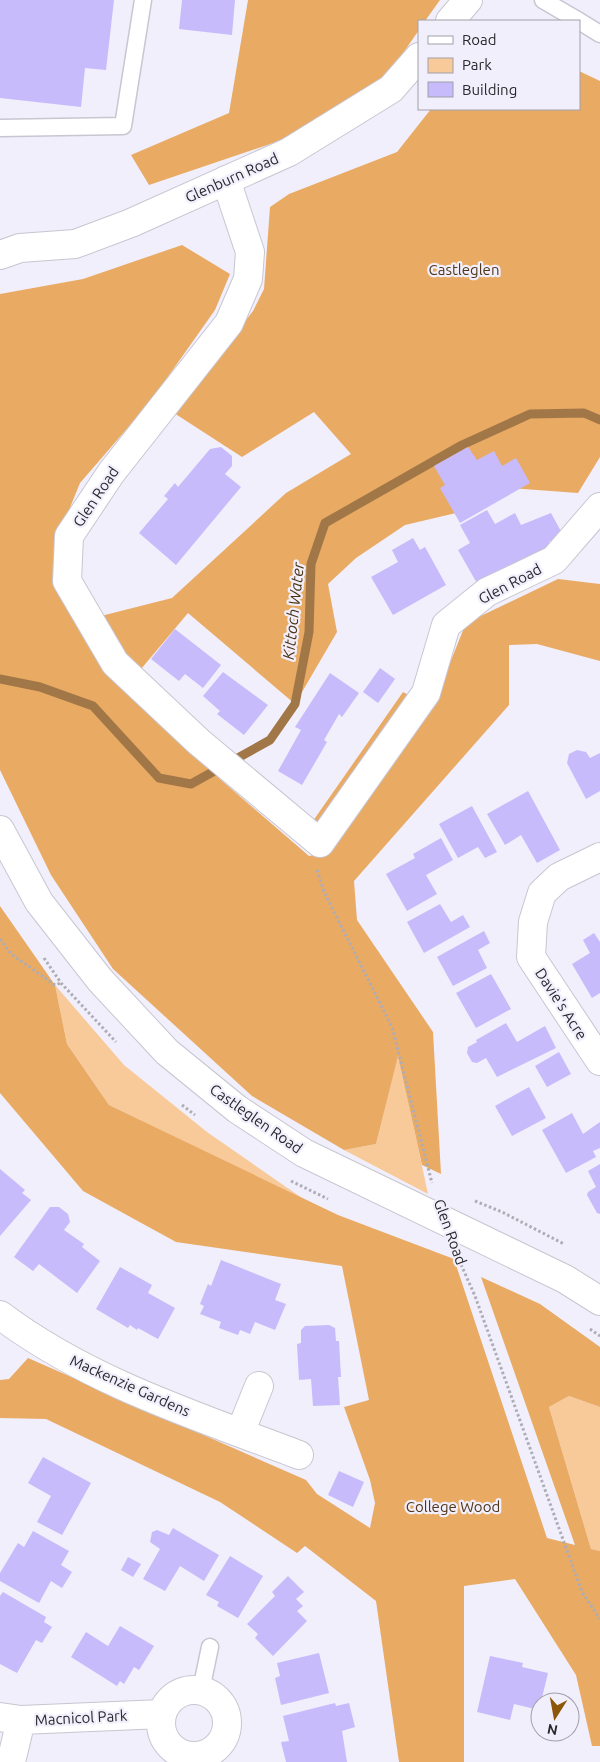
<svg xmlns="http://www.w3.org/2000/svg" width="600" height="1762" font-family="Ubuntu,sans-serif">
  <style>
    .green { fill: #f9ca99 }
    .forest { fill: #e9aa64 }
    .lines { fill: none; stroke-linecap: round; stroke-linejoin: round }
    .stream { stroke: #a27747; stroke-width: 9 }
    .building { fill: #c7bbfc }
    .service-casing { stroke: #c8c6d1; stroke-width: 19 }
    .minor-casing { stroke: #c8c6d1; stroke-width: 30 }
    .tertiary-casing { stroke: #c8c6d1; stroke-width: 30 }
    .path { stroke: #aeadb6; stroke-width: 3; stroke-dasharray: 2.5 2.5; stroke-linecap: butt }
    .service { stroke: #fff; stroke-width: 16 }
    .minor { stroke: #fff; stroke-width: 28 }
    .tertiary { stroke: #fff; stroke-width: 28 }
    .labels { text-anchor: middle; stroke-width: 4.5; stroke-linejoin: round; paint-order: stroke }
    .street-label { font-size: 15px; fill: #28282c; stroke: #f1effb }
    .park-label { font-size: 15px; fill: #503618; stroke: #f1effb }
    .water-label { font-size: 16px; font-style: italic; fill: #4d3315; stroke: #f1effb }
  </style>
  <rect width="100%" height="100%" fill="#f1effb"/>
  <path class="green" d="M55 985 124 1065 207 1132 302 1198 109 1105 67 1044Z
    M398 1054 428 1194 344 1150 376 1144Z
    M569 1396 600 1407V1551L591 1549 549 1407Z"/>
  <path class="forest" d="M248 0H440L425 21H419V30L390 72 294 136 149 185 131 155 229 113Z
    M579 71 600 81V457L578 493 510 488 456 513 405 525 356 558 328 584 337 632 295 704 188 613 136 675 97 617 172 598 286 493 351 454 314 412 242 457 174 413 253 311 264 289 270 207 289 194 397 152 431 109H579Z
    M182 245 230 274 215 310 150 402 80 483 58 537 107 674 191 754 309 856 328 852 313 821 403 692 432 708 466 623 558 579 600 584V661L537 644 509 645V705L354 881 357 920 433 1032 441 1174 422 1165 398 1056 376 1144 344 1150 252 1096 113 969 51 875 0 770V294L83 279Z
    M0 906 55 985 67 1044 109 1105 338 1215 454 1259 547 1538 575 1545 481 1277 540 1304 600 1347V1407L569 1396 549 1407 591 1549 600 1551V1746H592L576 1675 515 1579 464 1586V1762H399L376 1601 305 1546 297 1553 220 1502 46 1419 0 1418V1380L9 1379 28 1358 306 1480 317 1494 370 1528 375 1503 370 1480 344 1407 369 1400 342 1266 176 1242 83 1191 0 1093Z"/>
  <g class="lines">
    <path class="stream" d="M0 679 40 687 93 706 159 778 191 784 270 740 295 704 309 632 311 564 325 523 462 445 530 414 584 413 600 420"/>
  </g>
  <path class="building" d="M0 0H114L106 70 85 68 81 107 0 98Z
    M182 0H235L232 35 179 29Z
    M221 447 232 456V466L225 474 241 487 176 565 139 533 168 499 164 496 175 483 178 487 210 449Z
    M468 447 477 460 494 451 502 466 516 458 530 483 460 523 440 488 445 485 434 466Z
    M487 510 495 524 515 513 521 525 551 513 563 535 549 542 551 545 478 585 458 550 470 543 460 525Z
    M413 538 420 550 425 547 446 585 393 615 371 577 398 562 392 550Z
    M175 629 221 665 203 688 185 674 179 681 151 659Z
    M380 668 395 679 378 703 363 692Z
    M223 672 268 705 244 735 217 714 220 711 203 696Z
    M330 673 359 693 342 717 339 714 324 740 327 742 302 785 278 771 301 730 295 727Z
    M577 750 586 752 590 758 600 753V791L586 799 567 763 569 754Z
    M528 791 560 850 537 863 521 835 505 845 487 814Z
    M472 806 497 852 485 858 478 847 458 858 439 824Z
    M441 838 453 860 426 875 437 894 407 911 386 874 415 858 413 854Z
    M440 904 451 922 463 915 470 927 424 953 407 922Z
    M484 931 490 943 478 950 487 968 453 986 437 957Z
    M594 933 600 942V993L592 998 572 964 590 953 583 940Z
    M491 974 511 1009 476 1028 456 993Z
    M506 1023 517 1042 545 1026 556 1048 497 1077 486 1058 477 1063 472 1062 467 1053 468 1047 477 1042 476 1040Z
    M559 1052 571 1074 547 1087 535 1066Z
    M529 1087 546 1118 512 1136 495 1106Z
    M572 1113 583 1134 600 1122V1148L593 1151 596 1157 566 1173 542 1130Z
    M600 1164V1214L597 1213 587 1195 588 1192 596 1187 588 1171Z
    M0 1169 25 1190 22 1193 31 1200 0 1236Z
    M50 1207H59L68 1214 70 1222 64 1230 84 1244 82 1247 100 1261 77 1293 39 1264 33 1271 14 1257Z
    M221 1260 281 1284 275 1300 286 1304 275 1330 255 1322 250 1334 240 1330 238 1335 219 1328 221 1322 200 1314 204 1306 200 1304 208 1284 211 1286Z
    M120 1267 152 1285 148 1293 175 1308 158 1339 138 1328 137 1330 130 1325 128 1328 96 1309Z
    M329 1325 335 1328 336 1341H339L341 1377H338L340 1405 313 1406 311 1379 299 1380 297 1344 301 1343V1330L305 1326Z
    M43 1457 91 1483 62 1535 37 1522 51 1496 28 1483Z
    M339 1471 364 1482 353 1507 328 1495Z
    M173 1528 219 1555 204 1581 180 1566 165 1591 143 1579 160 1549 150 1542 152 1532 157 1530 169 1535Z
    M33 1531 69 1551 61 1565 72 1572 62 1588 51 1581 39 1603 0 1581V1573L18 1543 24 1547Z
    M230 1556 263 1576 238 1618 217 1606 219 1602 206 1595Z
    M128 1557 141 1564 133 1577 121 1570Z
    M288 1576 304 1592 296 1599 303 1606 297 1611 307 1621 273 1656 255 1638 258 1634 247 1624 275 1596 272 1592Z
    M3 1592 46 1617 44 1622 52 1627 42 1643 36 1640 17 1673 0 1664V1596Z
    M120 1626 154 1646 139 1670 134 1667 124 1684 120 1681 117 1686 71 1657 86 1632 108 1646Z
    M319 1653 329 1693 281 1705 275 1678 280 1676 277 1663Z
    M490 1656 523 1663 522 1667 548 1673 539 1710 514 1704 510 1720 477 1712Z
    M335 1703 336 1706 349 1703 355 1727 342 1731 347 1762H286L281 1742 289 1741 283 1716Z"/>
  <g class="lines">
    <g class="service-casing">
      <path id="service" d="M543 0 579 21
        M579 21 600 34
        M0 128 123 126 143 0
        M201 1690 210 1647"/>
    </g>
    <g class="minor-casing">
      <path id="minor" d="M226 180 250 252 248 279 229 323 111 473 69 536 67 581 115 663 199 742 320 843 426 693 446 625 487 592 554 560 600 507
        M600 857 559 877 542 893 533 922 531 957 600 1061
        M0 1315C89 1382 197 1416 299 1455
        M240 1433 259 1386
        M161 1723a33 33 0 1 1 66 0a33 33 0 1 1-66 0Z
        M0 1717 21 1720 162 1714
        M11 1762 21 1720"/>
    </g>
    <g class="tertiary-casing">
      <path id="tertiary" d="M450 21 468 0
        M0 255 20 248 75 244 131 223 289 152 391 89 419 57
        M0 830 39 902 100 980 167 1052 237 1109 304 1153 565 1279 600 1301"/>
    </g>
    <path class="path" d="M317 870 324 892 392 1027 432 1183
      M0 939 11 954 55 985 61 983
      M44 958 61 983 116 1042
      M182 1105 195 1115
      M291 1181 328 1199
      M475 1201 502 1212 564 1244
      M459 1260 475 1296 582 1592 600 1619
      M590 1329 600 1336"/>
    <use href="#service" class="service"/>
    <use href="#minor" class="minor"/>
    <use href="#tertiary" class="tertiary"/>
  </g>
  <g class="labels">
    <g class="street-label">
      <text transform="translate(232 178) rotate(-24)" y="5">Glenburn Road</text>
      <text transform="translate(96 497) rotate(-56)" y="5">Glen Road</text>
      <text transform="translate(510 584) rotate(-28)" y="5">Glen Road</text>
      <text transform="translate(561 1004) rotate(57)" y="5">Davie's Acre</text>
      <text transform="translate(256 1119) rotate(35)" y="5">Castleglen Road</text>
      <text transform="translate(450 1232) rotate(70)" y="5">Glen Road</text>
      <text transform="translate(130 1386) rotate(24)" y="5">Mackenzie Gardens</text>
      <text transform="translate(81 1718) rotate(-3)" y="5">Macnicol Park</text>
    </g>
    <g class="park-label">
      <text x="464" y="275">Castleglen</text>
      <text x="453" y="1512">College Wood</text>
    </g>
    <g class="water-label">
      <text transform="translate(293 611) rotate(-84)" y="6">Kittoch Water</text>
    </g>
  </g>
  <rect x="418" y="20" width="162" height="90" fill="#f1effb" stroke="#a19fa8"/>
  <rect x="428" y="36" width="25" height="8" fill="#ffffff" stroke="#a19fa8"/>
  <text x="462" y="45" font-size="15" fill="#28282c">Road</text>
  <rect x="428" y="58" width="25" height="15" fill="#f9ca99" stroke="#a19fa8"/>
  <text x="462" y="70" font-size="15" fill="#28282c">Park</text>
  <rect x="428" y="82" width="25" height="15" fill="#c7bbfc" stroke="#a19fa8"/>
  <text x="462" y="95" font-size="15" fill="#28282c">Building</text>
  <g transform="translate(555 1717) rotate(191)"><circle r="24" fill="#f1effb" stroke="#a19fa8"/>
  <path d="M0-4L9 19L0 12L-9 19Z" fill="#8d5708"/>
  <text y="-8" font-size="14" font-weight="bold" text-anchor="middle" fill="#28282c">N</text>
  </g>
</svg>
